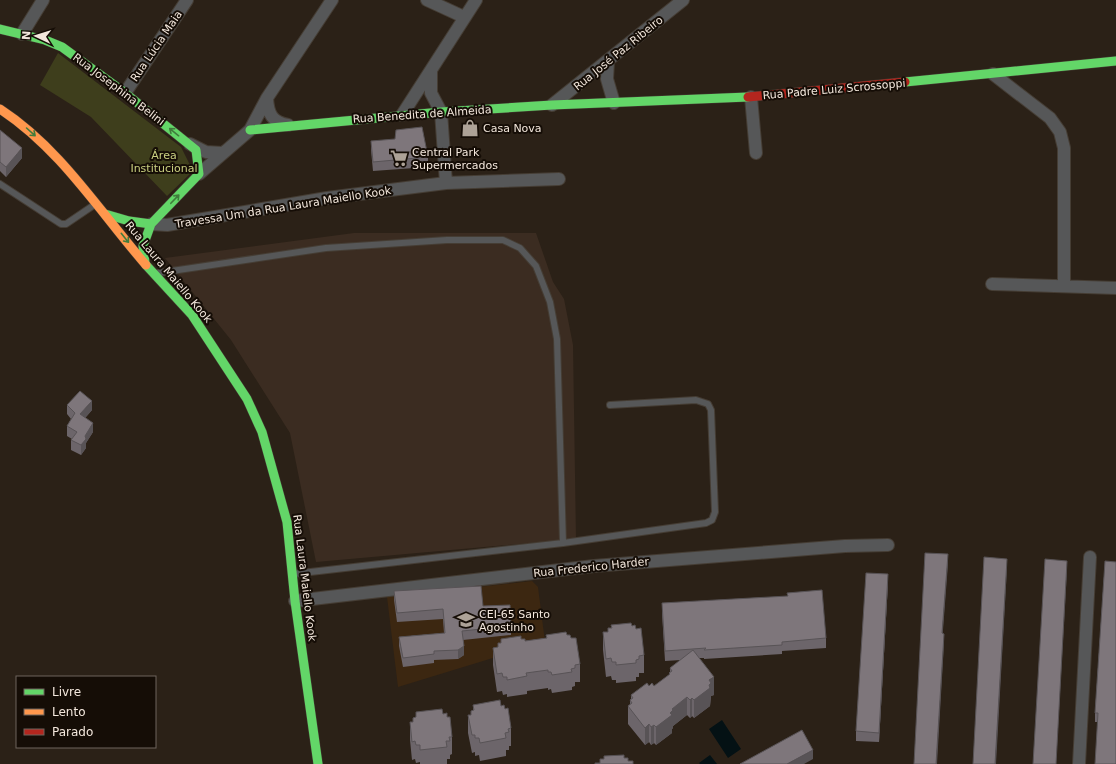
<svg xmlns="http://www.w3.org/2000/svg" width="1116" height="764" font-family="'DejaVu Sans',sans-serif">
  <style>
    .built { fill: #3c2711 }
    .industrial { fill: #3b2c21 }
    .green { fill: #3e3e1c }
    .water { fill: #041114 }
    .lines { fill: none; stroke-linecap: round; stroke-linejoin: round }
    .lane-casing { stroke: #453d34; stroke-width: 8 }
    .street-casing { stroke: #453d34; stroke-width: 14 }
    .fast-casing { stroke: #453d34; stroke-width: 10 }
    .slow-casing { stroke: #453d34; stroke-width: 10 }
    .jam-casing { stroke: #453d34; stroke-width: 10 }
    .lane { stroke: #565758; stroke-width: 6 }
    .street { stroke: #565758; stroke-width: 12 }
    .fast { stroke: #63d668; stroke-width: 9 }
    .slow { stroke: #ff974d; stroke-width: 9 }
    .jam { stroke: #b3261e; stroke-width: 9 }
    .wall { fill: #6c656a }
    .shaded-wall { fill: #585356 }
    .building { fill: #7e767b; stroke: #585356 }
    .oneway { stroke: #407c3c }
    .labels { text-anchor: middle; stroke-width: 4; stroke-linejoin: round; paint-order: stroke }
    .street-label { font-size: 11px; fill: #f3e7dc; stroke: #150d06 }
    .poi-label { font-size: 11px; fill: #f3e7dc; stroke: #150d06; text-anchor: start }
    .park-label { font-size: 11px; fill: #cad081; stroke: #150d06 }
  </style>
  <rect width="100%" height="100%" fill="#2b2117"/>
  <path class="built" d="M532 581 538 587 545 642 398 687 387 597Z"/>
  <path class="industrial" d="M354 233H536L553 282 564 299 573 345 576 539 316 562 290 433 231 340 165 258Z"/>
  <path class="green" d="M58 53 181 147 193 171 167 196 91 117 40 85Z"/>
  <path class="water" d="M722 720 741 749 728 758 709 729Z
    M710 755 717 764H700L699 763Z"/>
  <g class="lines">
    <g class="lane-casing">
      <path id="lane" d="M0 184 61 224H66L94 205
        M158 273 326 248 447 240H503L520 248 536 266 550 302 557 339 563 543
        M293 574 563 543 706 523 712 520 715 512 711 410 708 404 696 400 610 405"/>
    </g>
    <g class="street-casing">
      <path id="street" d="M427 0 464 17
        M22 34 43 0
        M608 62 607 79 614 103
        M431 70V93L441 112 446 183
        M993 74 1050 118 1060 132 1064 148V286
        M125 93 187 0
        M751 97 756 153
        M267 98C268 114 272 122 288 125
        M552 105 683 0
        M402 115 476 0
        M190 144 206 152 223 153
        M199 174 250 130 267 98 332 0
        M151 224 167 225 327 198 446 183 559 179
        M992 284 1116 288
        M295 601 594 566 845 546 888 545
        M1079 764 1090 557"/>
    </g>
    <g class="fast-casing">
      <path id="fast" d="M0 29 45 40 62 47 125 93 196 150 199 174 151 224 143 246 145 263
        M905 82 1116 61
        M250 130 441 112 552 105 748 97
        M105 214 129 221 151 224
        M146 265 192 315 247 399 262 432 287 522 295 601 318 764"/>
    </g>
    <g class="slow-casing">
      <path id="slow" d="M0 109C60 148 100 212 146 265"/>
    </g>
    <g class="jam-casing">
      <path id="jam" d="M748 97 905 82"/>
    </g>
    <use href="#lane" class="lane"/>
    <use href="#street" class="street"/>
    <use href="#fast" class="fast"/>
    <use href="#slow" class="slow"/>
    <use href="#jam" class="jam"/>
  </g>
  <path class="wall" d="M0 130 22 158 6 177 0 171Z
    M371 141 428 157V167L373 171 371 150Z
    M67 405 92 410 85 418 93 432 86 443V448L81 455 71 450V440L72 439 67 436V426L71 419 67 414Z
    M1105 561 1098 722H1095V713Z
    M888 583 879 742 856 741V731Z
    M394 591 483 606 511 626V635L463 640 464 655 458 659 434 660V663L403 667 399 646V637L444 633 443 619 397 622 394 600Z
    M662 603 826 638V648L782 651V654L704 659V658H699L714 695 711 696 710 706 694 718 692 716 690 718 687 715 673 726V728L672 729V733L656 745 654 743 651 745 649 742 645 745 628 724V706L630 705V700L631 699V695L649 686H654L669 675V673L670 672V668L681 660 665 661 662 613Z
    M611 625 632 626 636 629 644 655V673H639V677H636V681L616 683V680H612L611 676 606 677 603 650V632H608V628H611Z
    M546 635H567L571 638 580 664V682H575V686L572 687V690L552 693 551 689 548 690V688L527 691V694L507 697V694L503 695 502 691 497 692 493 665V648L498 647V643H501V639H521L525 641 546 638Z
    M473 705 501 706 505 709 511 728V746H509V750H506V756L480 761 479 755 475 756V752L472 753 468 733V715H471V711H473Z
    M416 712 443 714 447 717 452 737V754L450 755V759H447V764H420V762L416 763 415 759 412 760 410 740V722H413V718L416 717Z"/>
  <path class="shaded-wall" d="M22 148V158L6 177V167Z
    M92 401V410L80 424V414Z
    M93 423V432L86 443V448L81 455V445L85 436Z
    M948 554V564L942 643V633Z
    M1007 559V568L996 764H995Z
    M1067 561V570L1056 764Z
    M888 574V583L879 742V733Z
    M944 634V643L937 764H936Z
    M464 646V655L458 659V650Z
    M714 677V695L711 696 710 706 694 718V700L709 680Z
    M687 697V715L673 726V728L672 729V733L656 745V727L672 709Z
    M692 698V716L690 718V700Z
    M649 724V742L645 745V728Z
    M654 725V743L651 745V727Z
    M813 750V759L804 764H787Z"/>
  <path class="building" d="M422 127 428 157 373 162 371 141 395 139 396 130Z
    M0 130 22 148 6 167 0 162Z
    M80 391 92 401 80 414 93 423 85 436 86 439 81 445 71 440 77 432 67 426 75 413 67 405Z
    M925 553 948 554 942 633 944 634 936 764H914Z
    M984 557 1007 559 995 764H973Z
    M1045 559 1067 561 1056 764H1033Z
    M1105 561 1116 562V764H1095L1098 713H1095Z
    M866 573 888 574 879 733 856 731Z
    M481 586 483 606 510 605 511 626 462 631 464 646 458 650 434 651V654L403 658 399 637 445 633 443 609 397 613 394 591Z
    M822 590 826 638 782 642V645L704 650 706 648 665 651 662 603 788 596 787 593Z
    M631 623 632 626 635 625 636 629 641 628 644 655 639 656V659L636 660V663L616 665V662H612L611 658 606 659 603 632H608V628H612L611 625Z
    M566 632 567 635H570L571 638H576L580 664 575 665V668L571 669 572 672 552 675 551 672H548V670L526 673 527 676 507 680V677H503L502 673 497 674 493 648 498 647V643H501V639L521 636V639H525V641L547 638 546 635Z
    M693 650 714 677 709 680 711 683 709 685 710 688 694 700 692 698 690 700 687 697 672 709 673 710 670 713 672 715 656 727 654 725 651 727 649 724 645 728 628 706 632 703 630 700 633 698 631 695 647 683 649 686 652 683 654 686 670 674 669 673 672 671 670 668Z
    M500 700 501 706 504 705 505 709 508 708 511 728 508 729 509 732 505 733 506 738 480 743 479 738H475V735H472L468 715H471V711L474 710 473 705Z
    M442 709 443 714 447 713V717H450L452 737H449L450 741H446L447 747 420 750V745H416L415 741 412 742 410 722H413V718L416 717V712Z
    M802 730 813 750 787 764H740Z
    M624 755V758H628V761H633V764H595V763H600V759H604V756Z"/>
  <defs><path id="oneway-shaft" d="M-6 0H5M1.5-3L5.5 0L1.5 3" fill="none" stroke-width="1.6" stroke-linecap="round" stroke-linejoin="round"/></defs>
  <g class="oneway">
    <use href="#oneway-shaft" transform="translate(31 132) rotate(42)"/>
    <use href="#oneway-shaft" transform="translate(174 132) rotate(-141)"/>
    <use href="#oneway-shaft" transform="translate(175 199) rotate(-46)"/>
    <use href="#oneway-shaft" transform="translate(125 238) rotate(51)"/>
  </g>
  <defs>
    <g id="shop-bare" transform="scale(1.38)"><path d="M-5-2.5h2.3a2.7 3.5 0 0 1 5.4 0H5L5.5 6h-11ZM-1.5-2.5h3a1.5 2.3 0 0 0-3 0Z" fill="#ada297" stroke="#150d06" stroke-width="2.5" paint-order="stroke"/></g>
    <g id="supermarket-bare" transform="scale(1.38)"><path d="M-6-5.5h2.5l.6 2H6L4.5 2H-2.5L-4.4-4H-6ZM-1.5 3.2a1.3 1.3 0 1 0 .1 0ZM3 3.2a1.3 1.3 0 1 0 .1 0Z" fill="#ada297" stroke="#150d06" stroke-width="2.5" paint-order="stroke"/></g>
    <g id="school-bare" transform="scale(1.38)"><path d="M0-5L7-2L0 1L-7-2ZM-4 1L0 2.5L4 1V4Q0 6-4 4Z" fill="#ada297" stroke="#150d06" stroke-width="2.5" paint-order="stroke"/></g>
  </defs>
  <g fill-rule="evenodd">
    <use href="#shop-bare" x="470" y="128"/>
    <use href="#supermarket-bare" x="399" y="158"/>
    <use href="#school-bare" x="466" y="620"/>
  </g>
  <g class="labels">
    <g class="street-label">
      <text transform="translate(156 46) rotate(-56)" y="4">Rua Lúcia Maia</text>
      <text transform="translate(618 53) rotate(-39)" y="4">Rua José Paz Ribeiro</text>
      <text transform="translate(119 89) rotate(37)" y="4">Rua Josephina Belini</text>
      <text transform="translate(834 89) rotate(-5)" y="4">Rua Padre Luiz Scrossoppi</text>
      <text transform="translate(422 114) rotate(-4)" y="4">Rua Benedita de Almeida</text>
      <text transform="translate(283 207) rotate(-9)" y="4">Travessa Um da Rua Laura Maiello Kook</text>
      <text transform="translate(169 272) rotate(50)" y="4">Rua Laura Maiello Kook</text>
      <text transform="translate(591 567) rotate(-6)" y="4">Rua Frederico Harder</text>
      <text transform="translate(305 578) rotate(83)" y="4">Rua Laura Maiello Kook</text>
    </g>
    <g class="poi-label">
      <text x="483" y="132">Casa Nova</text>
      <text x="412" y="156">Central Park<tspan x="412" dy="13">Supermercados</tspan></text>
      <text x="479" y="618">CEI-65 Santo<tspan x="479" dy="13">Agostinho</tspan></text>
    </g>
    <g class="park-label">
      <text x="164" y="159">Área<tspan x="164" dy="13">Institucional</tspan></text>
    </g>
  </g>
  <rect x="16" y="676" width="140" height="72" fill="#150d06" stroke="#6e645c"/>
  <rect x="24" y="689" width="20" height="6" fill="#63d668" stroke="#6e645c"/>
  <text x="52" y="696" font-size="12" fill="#f3e7dc">Livre</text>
  <rect x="24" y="709" width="20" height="6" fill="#ff974d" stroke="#6e645c"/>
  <text x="52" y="716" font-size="12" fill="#f3e7dc">Lento</text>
  <rect x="24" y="729" width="20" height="6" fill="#b3261e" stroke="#6e645c"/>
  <text x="52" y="736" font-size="12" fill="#f3e7dc">Parado</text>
  <g transform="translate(36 36) rotate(274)" stroke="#150d06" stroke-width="3" paint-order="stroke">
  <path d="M0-3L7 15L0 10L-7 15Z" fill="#f3e7dc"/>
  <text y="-6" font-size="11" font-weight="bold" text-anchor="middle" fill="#f3e7dc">N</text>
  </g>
</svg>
